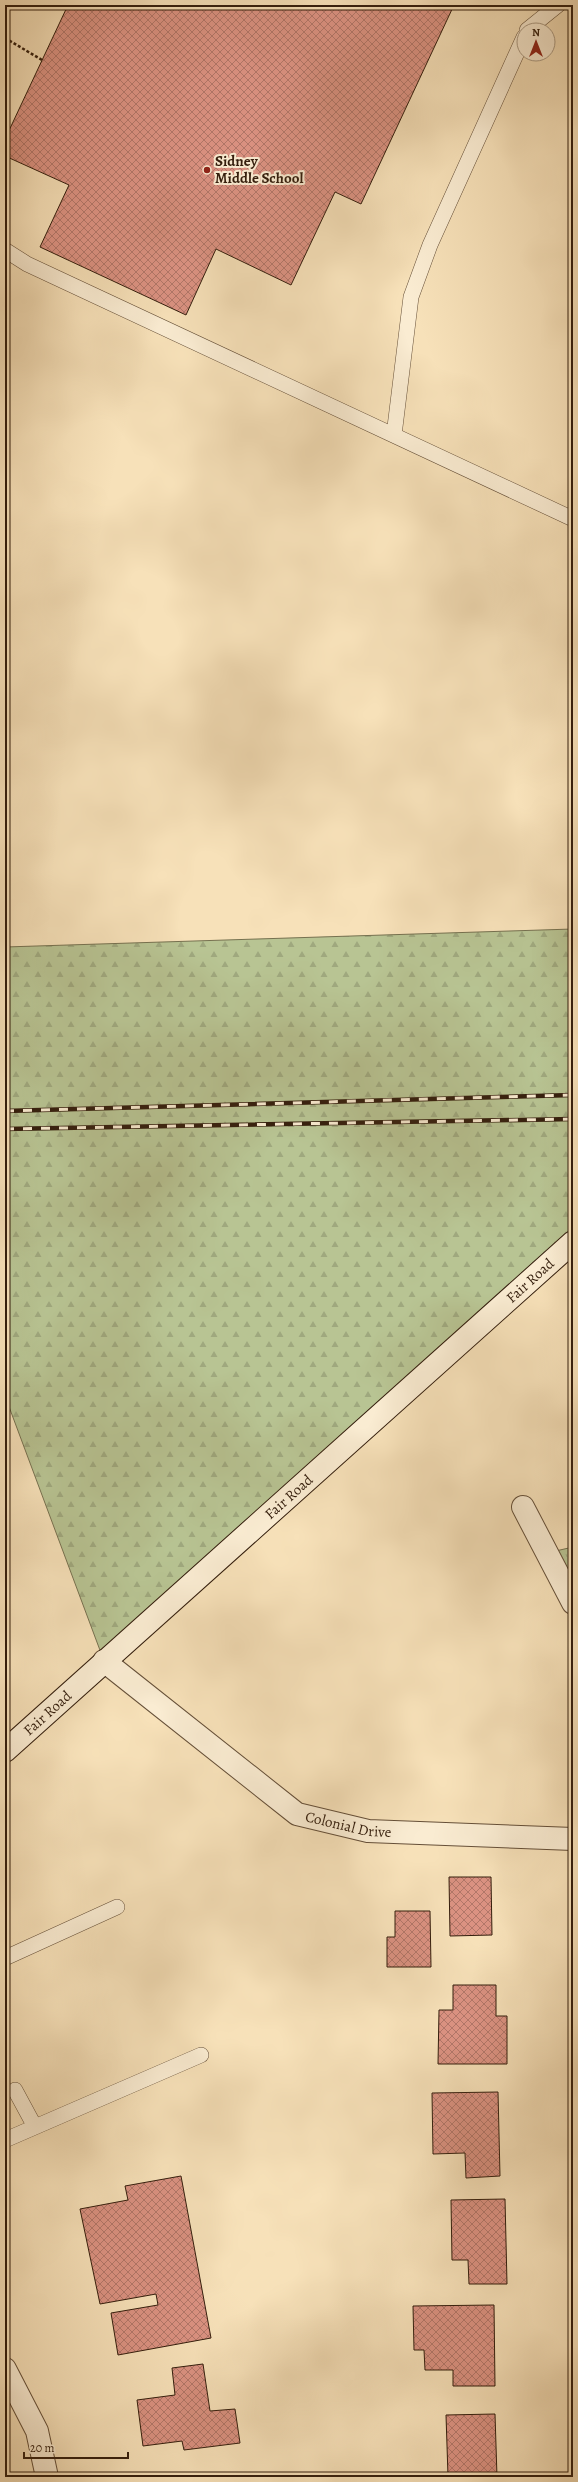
<svg xmlns="http://www.w3.org/2000/svg" width="578" height="2482" font-family="Alegreya,serif">
  <style>
    .grass { fill: url(#grass-tufts); stroke: #767150 }
    .forest { fill: url(#forest-firs); stroke: #767150 }
    .building { fill: url(#building-cross-hatch); stroke: #341e0d }
    .lines { fill: none; stroke-linecap: round; stroke-linejoin: round }
    .service-casing { stroke: #654f38; stroke-width: 16 }
    .minor-casing { stroke: #654f38; stroke-width: 24 }
    .secondary-casing { stroke: #341e0d; stroke-width: 24 }
    .path { stroke: #341e0d; stroke-width: 2.5; stroke-dasharray: 3 2; stroke-linecap: butt }
    .service { stroke: #faecd2; stroke-width: 15 }
    .minor { stroke: #faecd2; stroke-width: 22 }
    .secondary { stroke: #faecd2; stroke-width: 22 }
    .rail-casing { stroke: #341e0d; stroke-width: 4.5 }
    .rail { stroke: #faecd2; stroke-width: 3; stroke-dasharray: 9; stroke-linecap: butt }
    .poi-dot { fill: #8f2418; stroke: #faecd2; stroke-width: 1.5 }
    .labels { text-anchor: middle; stroke-width: 4; stroke-linejoin: round; paint-order: stroke }
    .poi-label { font-size: 15px; font-weight: bold; fill: #341e0d; stroke: #faecd2; text-anchor: start }
    .street-label { font-size: 15px; fill: #341e0d; stroke: #faecd2 }
  </style>
  <defs>
    <pattern id="grass-tufts" width="24" height="20" patternUnits="userSpaceOnUse"><rect width="24" height="20" fill="#b8c493"/><path d="M3 7l-1-3M5 7V3M7 7l1-3M15 17l-1-3M17 17v-4M19 17l1-3" fill="none" stroke="#9fa87e"/></pattern>
    <pattern id="forest-firs" width="22" height="20" patternUnits="userSpaceOnUse"><rect width="22" height="20" fill="#b8c493"/><path d="M5 1l3.5 6h-7zM16 11l3.5 6h-7z" fill="#9fa87e"/></pattern>
    <pattern id="building-cross-hatch" width="8" height="8" patternUnits="userSpaceOnUse"><rect width="8" height="8" fill="#db9282"/><path d="M0 0l8 8M0 8l8-8" fill="none" stroke="#b27769"/></pattern>
  </defs>
  <rect width="100%" height="100%" fill="#f7e1b9"/>
  <filter id="stains"><feTurbulence type="fractalNoise" baseFrequency=".005" numOctaves="4"/><feColorMatrix values="0 0 0 0 .2 0 0 0 0 .09 0 0 0 0 .02 0 0 0 .5 -.17"/></filter>
  <radialGradient id="worn" r=".72"><stop offset=".6" stop-color="#630" stop-opacity="0"/><stop offset="1" stop-color="#630" stop-opacity=".3"/></radialGradient>
  <path class="grass" d="M573 1547V1603L547 1553Z"/>
  <path class="forest" d="M573 929V1242L104 1661 5 1396V947Z"/>
  <path class="building" d="M68 5H454L361 204 335 192 291 285 216 249 186 315 40 247 69 185 5 156V139Z
    M449 1877H491L492 1935 450 1936Z
    M395 1911H430L431 1967H387V1937H395Z
    M453 1985H496V2016H507V2064H438L439 2010H453Z
    M498 2092 500 2176 466 2178 465 2153 433 2154 432 2093Z
    M181 2176 211 2338 118 2355 111 2313 158 2305 156 2294 100 2304 80 2209 128 2200 125 2186Z
    M505 2199 507 2284H469L468 2260H452L451 2200Z
    M494 2305 495 2386H453V2370H425L424 2350H414L413 2306Z
    M203 2364 210 2411 235 2409 240 2443 184 2450 182 2441 143 2446 137 2400 175 2395 172 2368Z
    M495 2414 497 2477 448 2476 446 2415Z"/>
  <g class="lines">
    <g class="service-casing">
      <path id="service" d="M527 30 558 5
        M5 250 27 264 573 519
        M394 435 411 297 430 245 524 37
        M5 1958 117 1907
        M15 2090 35 2127
        M5 2140 201 2055"/>
    </g>
    <g class="minor-casing">
      <g id="minor">
        <path d="M523 1507 573 1603"/>
        <path id="s1" d="M104 1661 297 1814 368 1831 573 1839"/>
        <path d="M5 2369 37 2431 47 2477"/>
      </g>
    </g>
    <g class="secondary-casing">
      <g id="secondary">
        <path id="s2" d="M5 1751 573 1242"/>
      </g>
    </g>
    <path class="path" d="M5 38 42 60"/>
    <use href="#service" class="service"/>
    <use href="#minor" class="minor"/>
    <use href="#secondary" class="secondary"/>
    <g class="rail-casing">
      <path id="rail" d="M5 1111 573 1095
        M5 1129 573 1119"/>
    </g>
    <use href="#rail" class="rail"/>
  </g>
  <circle class="poi-dot" cx="207" cy="170" r="4"/>
  <g class="labels">
    <g class="poi-label">
      <text x="215" y="166">Sidney<tspan x="215" dy="17">Middle School</tspan></text>
    </g>
    <g class="street-label">
      <text dy="5" stroke="none"><textPath href="#s2" startOffset="705">Fair Road</textPath></text>
      <text dy="5" stroke="none"><textPath href="#s2" startOffset="381">Fair Road</textPath></text>
      <text dy="5" stroke="none"><textPath href="#s2" startOffset="57">Fair Road</textPath></text>
      <text dy="5" stroke="none"><textPath href="#s1" startOffset="299">Colonial Drive</textPath></text>
    </g>
  </g>
  <rect width="578" height="2482" fill="none" stroke="#f7e1b9" stroke-width="20"/>
  <rect x="6" y="6" width="566" height="2470" fill="none" stroke="#341e0d" stroke-width="2"/>
  <rect x="10" y="10" width="558" height="2462" fill="none" stroke="#341e0d"/>
  <g transform="translate(536 42)"><circle r="19" fill="#faecd2" stroke="#ab9a83"/>
  <path d="M0-3L7 15L0 10L-7 15Z" fill="#8f2418"/>
  <text y="-6" font-size="11" font-weight="bold" text-anchor="middle" fill="#341e0d">N</text>
  </g>
  <path d="M24 2452v6h104v-6" fill="none" stroke="#341e0d" stroke-width="2"/>
  <text x="30" y="2452" font-size="12" fill="#341e0d" stroke="#faecd2" stroke-width="3" paint-order="stroke">20 m</text>
  <rect width="100%" height="100%" filter="url(#stains)"/>
  <rect width="100%" height="100%" fill="url(#worn)"/>
</svg>
